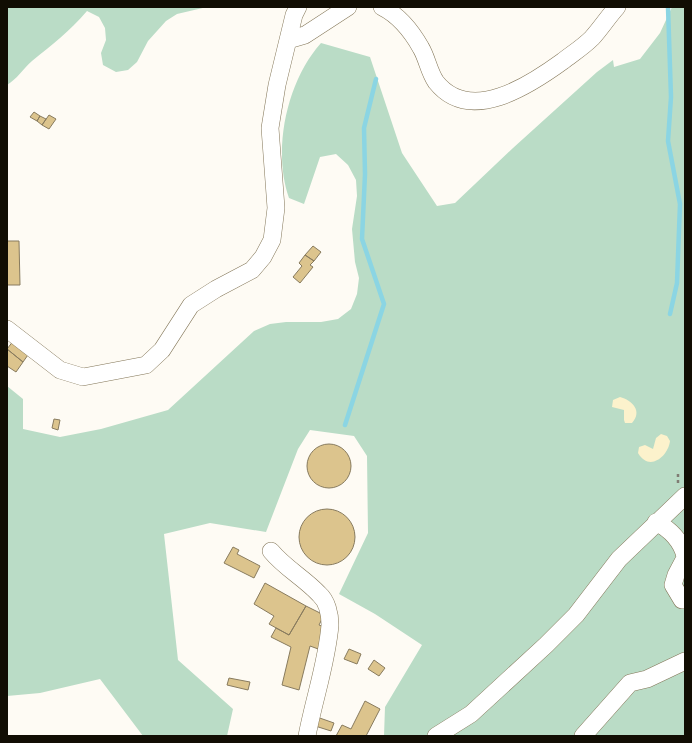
<svg xmlns="http://www.w3.org/2000/svg" width="692" height="743" font-family="'Golos Text',sans-serif">
  <style>
    .green { fill: #badcc6 }
    .sand { fill: #fcf2cc }
    .lines { fill: none; stroke-linecap: round; stroke-linejoin: round }
    .stream { stroke: #8bd5e3; stroke-width: 4.5 }
    .building { fill: #dcc48d; stroke: #887b5e }
    .minor-casing { stroke: #837658; stroke-width: 18 }
    .path { stroke: #807c73; stroke-width: 2.5; stroke-dasharray: 3 3; stroke-linecap: butt }
    .minor { stroke: #fff; stroke-width: 17 }
  </style>
  <rect width="100%" height="100%" fill="#fefbf4"/>
  <path class="green" d="M7 7H207L177 14 166 21 148 41 137 62 128 70 116 72 103 65 101 53 106 40 105 28 99 17 87 11C69 32 53 44 32 61 23 69 17 79 7 85Z
    M672 7H685V736H384L385 707 422 645 375 614 339 594 368 533 367 456 354 436 310 430 298 449 266 532 210 523 164 534 178 660 233 709 227 736H143L100 679 40 693 7 696V386L23 399V429L60 437 101 429 168 410 254 331 270 324 286 322H321L338 319 351 309 357 294 359 278 355 262 352 229 357 196 356 180 348 165 336 154 320 157 304 204 289 198C272 149 287 81 321 43L370 57 402 153 437 206 455 203 513 148 597 72 613 60 614 67 640 59 660 33Z"/>
  <path class="sand" d="M620 397C632 400 643 411 632 423H625L624 420V410L612 407 613 400Z
    M661 434 667 436 670 441C668 457 649 472 638 453L639 447 645 445 653 449 656 438Z"/>
  <g class="lines">
    <path class="stream" d="M668 7 671 97 668 141 680 204 677 283 670 314
      M345 425 384 304 362 239 365 174 364 128 376 79"/>
  </g>
  <path class="building" d="M34 112 40 116 37 121 30 117Z
    M49 115 56 119 49 129 42 125Z
    M40 116 46 119 42 125 37 121Z
    M7 241H19L20 285H7Z
    M313 246 321 252 314 261 305 255Z
    M305 255 314 261 310 265 313 267 300 283 293 277 302 266 299 263Z
    M14 340 30 352 23 362 7 349Z
    M7 349 23 362 16 372 7 366Z
    M54 419 60 420 58 430 52 428Z
    M307 466a22 22 0 1 1 44 0a22 22 0 1 1-44 0Z
    M299 537a28 28 0 1 1 56 0a28 28 0 1 1-56 0Z
    M233 547 239 550 237 554 260 566 254 578 224 563Z
    M265 583 306 606 289 635 269 624 274 616 254 604Z
    M306 606 324 615 319 625 324 627 321 650 310 646 299 690 282 685 291 647 271 637 276 628 289 635Z
    M349 649 361 654 357 664 344 659Z
    M374 660 385 668 379 676 368 669Z
    M229 678 250 682 248 690 227 685Z
    M365 701 380 709 366 736H336L342 725 351 729Z
    M314 716 334 723 331 731 312 725Z"/>
  <g class="lines">
    <g class="minor-casing">
      <path id="minor" d="M382 7C398 15 412 32 421 48 427 58 429 72 436 82 470 125 530 85 563 61 572 54 583 47 592 38 601 28 608 17 617 7
        M288 40 305 35 348 7
        M7 329 60 370 83 377 146 365 162 350 191 305 216 289 252 270 263 257 272 240 276 208 270 128 277 85 294 15 298 7
        M656 522C671 530 681 540 685 556
        M271 551C285 568 304 578 319 594 327 601 330 614 330 625 327 662 314 699 307 736
        M685 558 676 575 673 585 682 600H685
        M436 736 471 714 546 645 576 615 619 559 685 496
        M583 736 630 683 647 679 685 661"/>
    </g>
    <path class="path" d="M678 483V472"/>
    <use href="#minor" class="minor"/>
  </g>
  <rect width="692" height="743" fill="none" stroke="#110d03" stroke-width="16"/>
</svg>
